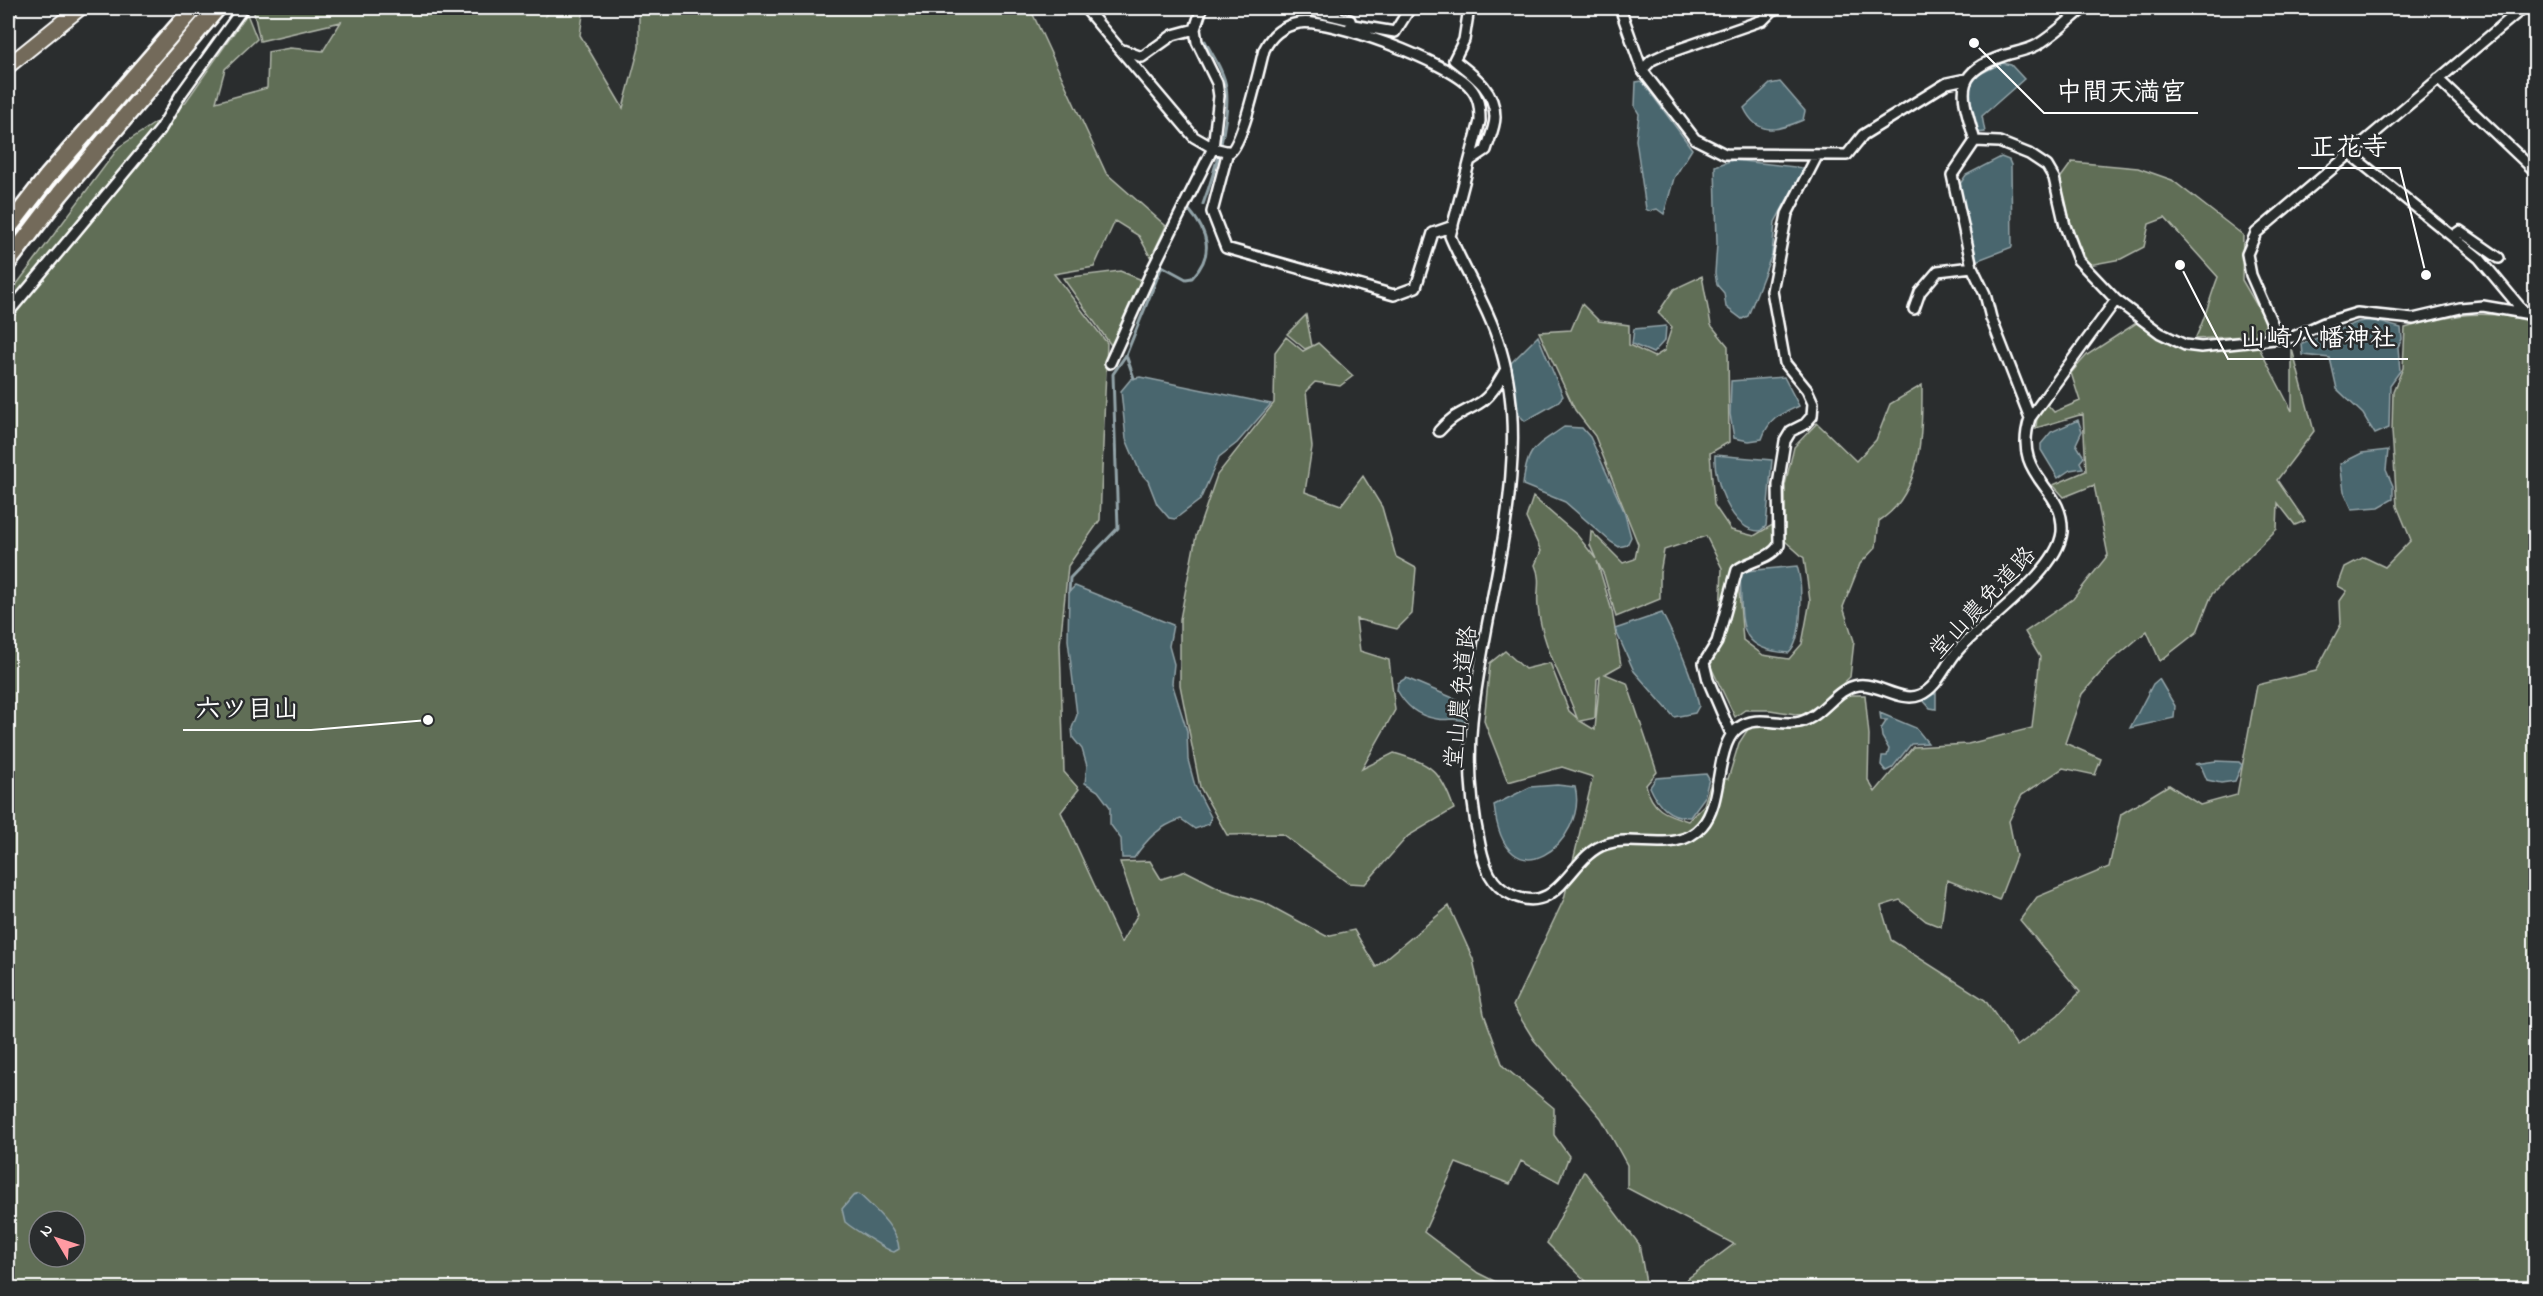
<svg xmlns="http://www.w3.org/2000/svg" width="2543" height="1296" font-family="'Indie Flower','Klee One',sans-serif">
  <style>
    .green { fill: #606e56; stroke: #b0b6aa; stroke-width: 1.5; fill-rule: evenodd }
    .water { fill: #4a666e; stroke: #92a3a8; stroke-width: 1.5 }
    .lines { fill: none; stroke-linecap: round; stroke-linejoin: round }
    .stream { stroke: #92a3a8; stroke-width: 3 }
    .street-casing { stroke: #fff; stroke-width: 14 }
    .primary-casing { stroke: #fff; stroke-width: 18 }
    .highway-casing { stroke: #fff; stroke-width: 21 }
    .street { stroke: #2a2d2e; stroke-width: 9 }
    .primary { stroke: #736b5a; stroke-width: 14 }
    .highway { stroke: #736b5a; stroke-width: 16 }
    .labels { text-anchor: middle; stroke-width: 5; stroke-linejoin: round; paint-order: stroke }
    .street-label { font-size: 24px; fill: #fff; stroke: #2a2d2e }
    .leader { fill: none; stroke: #fff; stroke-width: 2 }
    .callout-dot { fill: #fff; stroke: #2a2d2e; stroke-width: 2 }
    .callout-label { font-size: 26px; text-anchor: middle; font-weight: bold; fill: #fff; stroke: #2a2d2e; stroke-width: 5; stroke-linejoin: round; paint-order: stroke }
  </style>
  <rect width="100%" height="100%" fill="#2a2d2e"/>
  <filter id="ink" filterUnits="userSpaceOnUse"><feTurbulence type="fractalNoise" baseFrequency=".0167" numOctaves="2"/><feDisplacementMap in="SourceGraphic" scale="12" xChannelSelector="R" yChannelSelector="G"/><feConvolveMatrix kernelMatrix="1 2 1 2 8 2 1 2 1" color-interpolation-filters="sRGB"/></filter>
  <g filter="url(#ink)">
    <path class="green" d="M8 8H27L17 11 13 28 14 41 8 44Z
      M253 8H545L546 16 554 8H584L580 35 623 108 639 48V8H1030L1106 173 1166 226 1151 258 1139 236 1115 221 1094 267 1054 274 1107 343 1100 520 1068 566 1060 644 1064 772 1079 789 1061 812 1121 943 1138 914 1120 862 1150 861 1161 879 1186 871 1223 890 1265 903 1326 936 1354 930 1376 967 1449 906 1473 959 1484 1014 1503 1066 1554 1108V1135L1569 1156 1559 1182 1521 1161 1510 1184 1456 1163 1424 1232 1478 1273 1508 1288H8V296L119 147 185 103 247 14 257 39 225 69 216 102 267 88 268 52 290 48 323 51 341 22 260 41ZM39 1221H75V1257H39Z
      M2072 162 2138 168 2172 180 2243 235 2242 280 2266 321 2262 335 2195 339C2206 317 2209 300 2218 277L2165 218 2149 224 2144 247 2121 259 2089 265 2075 238 2059 180Z
      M1120 271 1142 280 1113 348 1063 278Z
      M1702 276 1711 325 1728 346 1729 442 1710 453 1714 505 1731 530 1754 536 1774 524 1773 546 1738 565 1720 616 1722 568 1706 536 1664 550 1660 573V599L1616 617 1604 575 1597 561 1612 611 1621 665 1605 674 1627 683 1657 772 1646 785C1652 810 1665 814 1688 821L1704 805 1712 779H1728L1739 743 1750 726H1804L1845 695H1865L1869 735 1868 780 1875 792 1913 747 1968 744 2032 728 2040 657 2025 632 2073 599 2108 555 2094 485 2064 497 2053 485 2086 471 2083 414 2036 428 2037 417 2047 404 2054 412 2080 401 2071 373 2087 355 2138 322 2172 345 2209 351 2257 344 2292 411V349L2314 431 2277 480 2305 521 2295 525 2278 503 2277 529 2212 594 2197 632 2160 661 2147 631 2110 662 2082 694 2065 743 2101 759 2095 775 2063 768 2022 795 2009 821 2016 856 1999 900 1947 880 1941 927 1926 921 1900 900 1881 906 1891 940 1985 1000 2017 1046 2058 1015 2080 992 2020 920 2037 897 2109 867 2121 814 2169 785 2200 805 2237 795 2257 685 2316 671 2341 624 2340 601 2347 591 2338 586 2345 567 2364 557 2385 567 2411 540 2397 506 2392 431 2393 391 2403 368 2405 328C2453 315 2486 307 2535 323V1288H1675L1734 1244 1627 1188V1165L1601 1118 1534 1040 1513 1006 1564 899 1593 777 1562 767 1508 782 1484 721 1490 663 1505 651 1525 669 1550 663 1569 711 1577 718C1564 681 1542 646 1538 607 1536 591 1542 581 1535 565L1541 551 1526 518 1533 497 1577 535 1596 559 1590 545 1591 531 1623 563 1635 559 1638 544 1595 436 1575 410 1539 332 1571 330 1582 304 1599 321 1629 325V345L1654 357 1664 351 1672 327 1658 313 1674 289ZM1600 677 1595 729V730L1580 721 1595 718 1597 679Z
      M1306 315 1312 346 1305 349 1287 334Z
      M1286 337 1303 351 1318 343 1353 376 1340 386 1315 382 1306 391 1312 447 1305 492 1341 505 1363 476 1382 507 1396 557 1416 568 1412 614 1397 629 1356 619 1360 651 1389 660 1395 710 1362 769 1394 753C1432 764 1441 771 1454 809L1408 836 1365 884 1348 883 1282 834 1227 835 1200 787 1180 685V619L1196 536 1217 475 1274 403 1275 352Z
      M1922 385C1922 432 1923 493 1879 521L1876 547 1860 564 1843 607 1854 641 1850 677 1823 702 1802 715 1770 710H1745L1735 717 1709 663 1738 580 1743 640 1763 655 1789 659 1802 644 1810 601 1804 558 1785 541V485L1794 447 1817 423 1856 461 1876 440 1890 404Z
      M1584 1171 1639 1244 1647 1288H1593L1547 1243Z"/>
    <path class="water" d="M2002 63 2011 65 2024 79 1982 116 1985 132 1977 133 1970 100 1969 90 1974 77Z
      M1642 81 1692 149 1674 178 1664 214 1657 209 1649 211 1646 209 1636 140 1639 114 1635 107 1636 82Z
      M1780 82 1805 111 1803 120C1779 130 1758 138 1744 108L1770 84Z
      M2001 157 2009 160 2011 165 2012 247 1973 262 1958 187 1966 175Z
      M1733 160 1804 168 1775 222 1772 254 1748 316 1742 319 1726 307 1724 293 1717 285 1715 273 1717 244 1715 166Z
      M2372 320 2401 328 2402 339 2398 347 2400 371 2390 385 2389 428 2375 434 2363 414 2337 389 2330 358 2303 355 2302 344 2358 322Z
      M1666 326 1665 340 1653 353 1632 344 1634 329Z
      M1538 336 1563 396 1557 403 1525 421 1519 415 1510 364Z
      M1140 377 1271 404 1237 443 1219 457 1200 500 1175 519 1169 518 1157 504 1148 481 1140 472 1126 439 1121 391 1131 379Z
      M1784 377 1799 406C1780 415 1769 418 1762 439L1749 441 1734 438 1730 414 1731 381Z
      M2078 420 2082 431 2076 444 2084 457 2080 462 2083 468 2070 470 2058 478 2041 450V444L2051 432Z
      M1564 427 1582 428 1590 437 1624 511 1631 537 1627 545 1619 547 1611 542 1565 502 1523 485C1527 447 1534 448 1564 427Z
      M2388 450 2386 470 2393 486V499L2379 507 2352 509 2344 491 2340 464 2362 453Z
      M1715 455 1772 460 1766 526 1760 531C1731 531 1713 479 1715 455Z
      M1797 566C1803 584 1803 640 1789 653 1734 650 1743 621 1740 576L1746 571Z
      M1075 586 1173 625 1169 646 1174 664 1172 683 1187 731 1188 760 1195 786 1211 817 1209 824 1195 829 1181 819C1158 827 1147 839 1134 858H1122L1121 839 1110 824V807L1098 791 1085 783 1087 766 1082 749 1073 738 1072 728 1077 715 1068 640 1069 592Z
      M1662 613C1677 643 1692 673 1699 706L1695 713 1674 717 1634 671 1615 629Z
      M1406 678 1472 706 1465 721C1454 717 1448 721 1437 719 1417 716 1406 706 1397 690L1398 683Z
      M2159 679 2175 706 2174 718 2130 728 2153 684Z
      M1936 693V709L1930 708 1922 699Z
      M1880 713 1916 728 1928 743 1911 744 1892 768 1886 771 1881 765 1882 756H1887L1889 749 1882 737 1881 729 1887 720H1881Z
      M2216 761 2239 762 2242 765 2235 781 2221 783 2207 780 2201 766 2195 764Z
      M1706 774 1709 779 1704 798 1690 817C1669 818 1658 805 1650 787L1656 778Z
      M1557 785 1575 787C1589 841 1505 908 1494 805L1530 787Z
      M859 1194C873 1208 898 1228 899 1249L894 1252C888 1251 852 1228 845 1222L842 1209 853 1196Z"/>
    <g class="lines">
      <path class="stream" d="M1203 204C1214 175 1231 117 1226 87 1224 71 1212 55 1205 41
        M1126 355 1134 378
        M1069 592 1070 578 1118 528 1113 374 1126 355 1162 266 1186 279 1192 278C1214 255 1209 233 1189 210"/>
      <g class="street-casing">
        <path id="street" d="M1085 8 1194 137 1213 148 1219 96 1217 83 1197 42 1195 29 1202 8
          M1301 8 1350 20 1352 29
          M1469 8 1464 40 1454 60C1473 75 1495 90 1495 117 1495 127 1489 140 1486 150L1471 160
          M1620 8 1642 70 1695 139 1725 154 1847 155 1863 135 1947 83 1966 79
          M1353 25 1395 32 1410 8
          M1120 49 1142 57 1173 35 1195 29
          M1642 70 1652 60 1665 54 1763 20 1775 8
          M2438 79 2536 172
          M1975 141 1999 142 2029 154 2047 166 2054 178 2065 226 2078 260 2116 300
          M1228 151 1212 212 1226 248 1394 295 1416 287 1433 233 1453 226
          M2349 153 2479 258 2524 312
          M2453 236 2460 231 2499 258
          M1914 309 1920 292 1938 271 1972 267
          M8 313 160 130 181 94 243 8
          M2279 339 2251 275 2247 254 2256 233 2523 8
          M1110 363 1153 268 1213 148 1230 152C1243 143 1259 69 1264 50 1271 35 1282 26 1299 23 1329 17 1450 63 1470 87 1479 97 1480 108 1480 121L1450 236C1466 274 1490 310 1501 350 1535 464 1484 604 1472 721 1468 763 1471 804 1480 845 1485 867 1490 885 1512 895 1560 917 1570 855 1606 844 1638 834 1677 855 1702 826 1729 796 1707 721 1761 721 1774 721 1788 725 1800 722 1824 716 1835 688 1859 685 1879 683 1901 703 1920 695 1939 687 1946 662 1960 648 1986 620 2058 571 2062 532 2065 485 2011 479 2030 418L2116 300 2160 333 2185 345 2201 347 2293 337 2324 323 2357 313 2413 319 2460 308 2483 306 2536 315
          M2030 418 1991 318 1985 294 1972 267 1952 175 1975 141C1962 94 1950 73 2006 55 2016 52 2028 50 2037 45 2054 35 2069 20 2084 8
          M1439 431C1453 415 1461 414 1478 404 1491 397 1499 381 1506 369
          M1731 734 1708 680 1704 663 1717 642 1737 570C1750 560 1771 559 1779 545L1778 485 1785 441 1791 431 1805 424 1812 416 1813 403 1807 390 1785 363 1772 291 1787 214 1817 156"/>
      </g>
      <g class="primary-casing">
        <path id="primary" d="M8 66 80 8"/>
      </g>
      <g class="highway-casing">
        <path id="highway" d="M8 228 48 176 194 8
          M8 262 60 194 217 8"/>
      </g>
      <use href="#street" class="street"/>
      <use href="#primary" class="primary"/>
      <use href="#highway" class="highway"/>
    </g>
  </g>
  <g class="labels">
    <g class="street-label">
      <text transform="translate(1982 602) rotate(-47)" y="8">堂山農免道路</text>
      <text transform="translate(1460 697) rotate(-84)" y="8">堂山農免道路</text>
    </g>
  </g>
  <path class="leader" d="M1974 43L2044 113H2198M2426 275L2400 168H2298M2180 265L2228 359H2408M428 720L311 730H183"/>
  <g class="callout-dot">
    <circle cx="1974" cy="43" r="6"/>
    <circle cx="2426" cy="275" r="6"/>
    <circle cx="2180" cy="265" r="6"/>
    <circle cx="428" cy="720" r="6"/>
  </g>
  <g class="callout-label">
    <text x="2121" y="100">中間天満宮</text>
    <text x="2349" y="155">正花寺</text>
    <text x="2318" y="346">山崎八幡神社</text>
    <text x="247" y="717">六ツ目山</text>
  </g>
  <rect width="2543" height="1296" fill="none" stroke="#2a2d2e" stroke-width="30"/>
  <rect x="15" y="15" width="2513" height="1266" fill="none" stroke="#fff" stroke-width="2" filter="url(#ink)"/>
  <g transform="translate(57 1239) rotate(309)"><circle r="28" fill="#2a2d2e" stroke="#7f8182" stroke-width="1.5"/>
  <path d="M0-4.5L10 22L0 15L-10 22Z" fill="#ff9aa2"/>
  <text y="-9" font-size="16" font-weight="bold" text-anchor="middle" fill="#ffffff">N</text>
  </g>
</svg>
